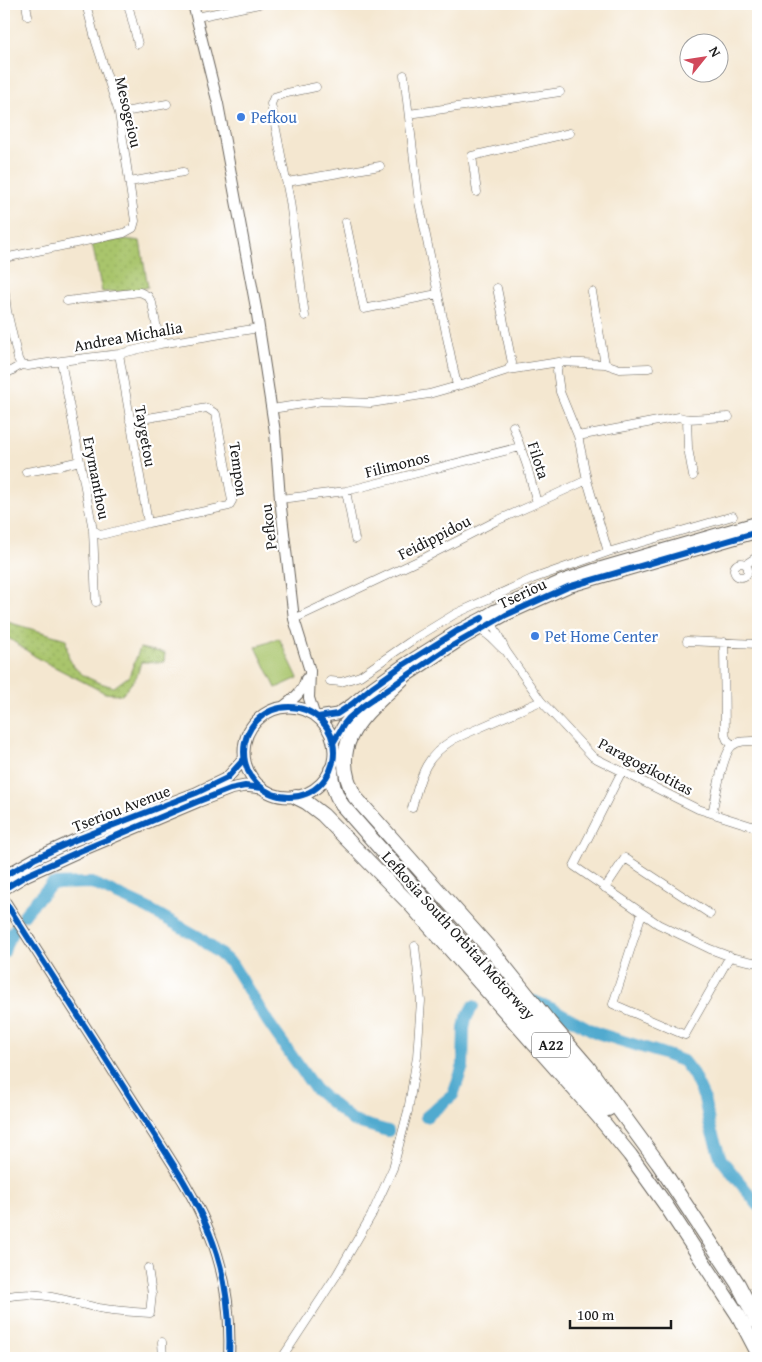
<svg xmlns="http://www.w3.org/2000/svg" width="762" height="1362" font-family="'Gentium Book Plus',serif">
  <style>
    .grass { fill: url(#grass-dots); stroke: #627044 }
    .green { fill: #a9c56c; stroke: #627044 }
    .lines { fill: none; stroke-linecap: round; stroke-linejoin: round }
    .river { stroke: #51aacf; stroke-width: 12 }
    .street-casing { stroke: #68635b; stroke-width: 9 }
    .secondary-casing { stroke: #68635b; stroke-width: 12 }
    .primary-casing { stroke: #68635b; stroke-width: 13 }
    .highway-casing { stroke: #68635b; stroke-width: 16 }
    .street { stroke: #fff; stroke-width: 8 }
    .secondary { stroke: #fff; stroke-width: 10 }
    .primary { stroke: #fff; stroke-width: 11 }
    .highway { stroke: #fff; stroke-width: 14 }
    .cycleway-casing { stroke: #fff; stroke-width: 9 }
    .cycleway { stroke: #0057b8; stroke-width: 6 }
    .shop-dot { fill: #3f7fe0; stroke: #fff; stroke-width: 2 }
    .labels { text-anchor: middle; stroke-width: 4.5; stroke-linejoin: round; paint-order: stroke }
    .shield { fill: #fff; stroke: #606060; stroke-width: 1 }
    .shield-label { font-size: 15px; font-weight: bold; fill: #1c1c1c }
    .street-label { font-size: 16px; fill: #1c1c1c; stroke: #fff }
    .shop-label { font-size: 16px; fill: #366cbe; stroke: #fff; text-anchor: start }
  </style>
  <defs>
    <pattern id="grass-dots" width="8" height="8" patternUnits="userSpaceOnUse" patternTransform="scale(1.25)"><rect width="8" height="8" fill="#a9c56c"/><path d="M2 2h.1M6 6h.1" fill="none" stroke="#91a95d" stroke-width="1.8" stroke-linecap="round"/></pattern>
  </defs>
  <rect width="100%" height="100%" fill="#fff"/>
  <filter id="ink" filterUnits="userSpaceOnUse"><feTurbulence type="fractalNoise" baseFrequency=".02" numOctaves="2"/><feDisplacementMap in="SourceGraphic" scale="10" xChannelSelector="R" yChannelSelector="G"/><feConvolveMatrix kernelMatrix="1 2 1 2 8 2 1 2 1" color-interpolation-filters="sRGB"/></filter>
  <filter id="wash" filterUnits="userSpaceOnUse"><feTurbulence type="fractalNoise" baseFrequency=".0096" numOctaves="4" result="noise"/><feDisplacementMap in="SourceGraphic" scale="20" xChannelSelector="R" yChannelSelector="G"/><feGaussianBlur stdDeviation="1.12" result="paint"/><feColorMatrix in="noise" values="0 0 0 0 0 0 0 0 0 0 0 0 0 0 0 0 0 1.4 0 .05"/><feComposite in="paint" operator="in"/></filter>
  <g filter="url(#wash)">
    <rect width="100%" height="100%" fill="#f4e7d0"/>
    <path class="grass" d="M125 239 140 241 148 287 135 291 102 292 92 243Z
      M4 621 66 639C67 646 67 654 70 660 77 676 98 683 114 687L129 676 140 648 165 653 164 662H141L137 676 122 695 105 693 39 659 4 635Z"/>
    <path class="green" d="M279 638 298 678 276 688 256 647Z"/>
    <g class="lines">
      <path class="river" d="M24 915 30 907 52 884 92 883 147 908 199 937 232 964 268 1022 315 1089 353 1121 388 1131
        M4 952 7 942 17 926
        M534 1001 553 1009 597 1033 658 1052 683 1061 693 1074 704 1098 710 1127 721 1159 758 1205
        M426 1117 453 1095 463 1066 464 1029 466 1018 473 1006"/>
    </g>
  </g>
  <g filter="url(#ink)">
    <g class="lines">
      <g class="street-casing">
        <path id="street" d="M26 4 28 16
          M128 4 138 44
          M197 17 259 4
          M404 75 419 202 457 386
          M119 113 167 104
          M409 114 560 92
          M130 182 183 172
          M287 182 380 166
          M477 192 472 156 570 133
          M346 222 364 309 437 294
          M4 258 124 233 133 228 135 221 119 113 96 42 86 4
          M4 286 7 311 18 359 21 365
          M497 288 512 363 508 370
          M592 292 605 364
          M67 301 140 292 148 296 152 303 160 344
          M305 316 290 201 271 104 274 97 287 93 316 87
          M119 354 148 523
          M61 361 93 530 96 602
          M559 362 557 371 560 392 578 436 587 480 608 552
          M4 375 21 365 28 366 61 361 119 354 160 344 259 328
          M272 409 322 401 371 403 429 394 468 383 508 370 559 362 605 364 620 369 649 368
          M687 419 688 448 693 476
          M513 426 527 466 537 503
          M578 436 679 417 687 419 729 417
          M26 472 55 467 80 461
          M346 491 355 539
          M280 499 346 491 520 447
          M93 530 101 535 148 523 229 506 232 501 216 414 207 408 130 421
          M734 570a7 7 0 1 1 14 0a7 7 0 1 1-14 0Z
          M746 564 758 556
          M294 619 426 557 496 521 537 503 587 480
          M492 623 506 651 541 701 593 757 698 809 758 828
          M478 630C489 632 495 643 504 650
          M687 641 758 644
          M724 642 725 735 727 740 733 745
          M330 681 341 682 360 676 414 639 455 614 532 579 608 552 733 516
          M622 771 574 866 658 924 710 949 734 958 758 963
          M412 808C421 776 423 758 454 739L541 701
          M712 813C716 798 722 755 732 746 739 740 749 741 758 741
          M605 888 625 858 710 914
          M642 913 613 1004 685 1035 730 956
          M4 1297C38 1289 66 1301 99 1308 116 1311 133 1312 150 1313L152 1294 148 1268
          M162 1342 163 1358
          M282 1358 336 1276 371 1216 393 1168 408 1111 417 1057 421 1001 415 946"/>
      </g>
      <g class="secondary-casing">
        <path id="secondary" d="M193 4 218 104 256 308 275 432 280 499 294 619 310 671 309 698 314 714
          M284 706C295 698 303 691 306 679
          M4 900C50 972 96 1043 141 1114 165 1152 192 1190 209 1232 225 1271 231 1316 229 1358"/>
      </g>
      <g class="primary-casing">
        <path id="primary" d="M396 683 464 638 506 615 568 587 758 532
          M244 752a45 45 0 1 1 90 0a45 45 0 1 1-90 0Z
          M318 717 337 714 352 704 372 687 403 665 457 631 482 618 495 610 561 581 596 569 758 522
          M333 743 344 724 349 718 379 695
          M4 876 36 858 75 840 196 793 227 778 244 759
          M4 889 27 875 80 851 199 801 230 789 245 786 262 788"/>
      </g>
      <g class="highway-casing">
        <path id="highway" d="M403 678C367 713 325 741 355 797L492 951 549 1022 587 1066 658 1163 738 1284 758 1323
          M331 770C331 784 335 794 342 805L608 1109
          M296 797 306 802 323 815 410 904 598 1116 630 1155 665 1204 738 1315 758 1353"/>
      </g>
      <use href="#street" class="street"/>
      <use href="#secondary" class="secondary"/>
      <use href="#primary" class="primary"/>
      <use href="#highway" class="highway"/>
      <g class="cycleway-casing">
        <path id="cycleway" d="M244 752a45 45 0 1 1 90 0a45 45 0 1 1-90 0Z
          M318 717 337 714 352 704 372 687 403 665 457 631 482 618
          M333 743 344 724 349 718 363 706 445 650 506 615 568 587 758 532
          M4 876 36 858 75 840 196 793 227 778 244 759
          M4 889 27 875 80 851 199 801 230 789 245 786 262 788
          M4 900C50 972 96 1043 141 1114 165 1152 192 1190 209 1232 225 1271 231 1316 229 1358"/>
      </g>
      <use href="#cycleway" class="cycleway"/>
    </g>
  </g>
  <g class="shop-dot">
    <circle cx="241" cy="117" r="5"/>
    <circle cx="535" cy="636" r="5"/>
  </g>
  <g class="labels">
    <rect class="shield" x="532" y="1032.5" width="38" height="25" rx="4"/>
    <g class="shield-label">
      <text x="551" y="1050">A22</text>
    </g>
    <g class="street-label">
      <text transform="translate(129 112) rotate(77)" y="6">Mesogeiou</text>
      <text transform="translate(128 336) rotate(-10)" y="6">Andrea Michalia</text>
      <text transform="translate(146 436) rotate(80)" y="6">Taygetou</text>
      <text transform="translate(539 460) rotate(72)" y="6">Filota</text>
      <text transform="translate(397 464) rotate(-14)" y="6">Filimonos</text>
      <text transform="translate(239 469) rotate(82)" y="6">Tempon</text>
      <text transform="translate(97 478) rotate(79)" y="6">Erymanthou</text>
      <text transform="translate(268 527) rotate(-97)" y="6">Pefkou</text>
      <text transform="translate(434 537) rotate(-27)" y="6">Feidippidou</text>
      <text transform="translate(522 593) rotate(-25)" y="6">Tseriou</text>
      <text transform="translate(646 766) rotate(28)" y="6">Paragogikotitas</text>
      <text transform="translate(121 808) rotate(-21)" y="6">Tseriou Avenue</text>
      <text transform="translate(459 935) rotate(48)" y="6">Lefkosia South Orbital Motorway</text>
    </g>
    <g class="shop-label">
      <text x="251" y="123">Pefkou</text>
      <text x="545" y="642">Pet Home Center</text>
    </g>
  </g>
  <rect width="762" height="1362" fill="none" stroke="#fff" stroke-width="20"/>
  <g transform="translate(704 58) rotate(60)"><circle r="24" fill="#ffffff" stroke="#a4a4a4"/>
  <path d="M0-4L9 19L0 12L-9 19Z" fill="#d1495b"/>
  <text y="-8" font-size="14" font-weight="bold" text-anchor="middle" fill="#1c1c1c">N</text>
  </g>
  <path d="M570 1320v8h101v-8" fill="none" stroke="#1c1c1c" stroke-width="2.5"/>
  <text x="577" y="1320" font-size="15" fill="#1c1c1c" stroke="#ffffff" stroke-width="4" paint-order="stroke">100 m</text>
</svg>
